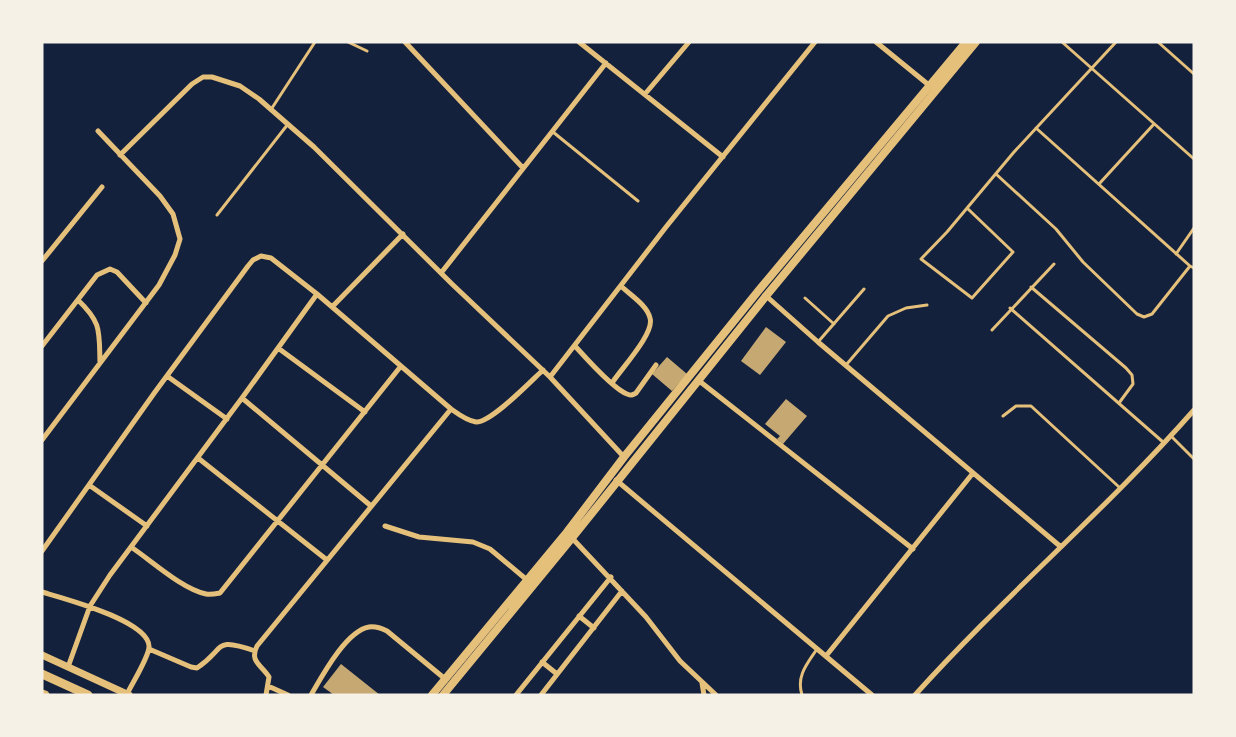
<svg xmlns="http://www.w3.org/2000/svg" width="1236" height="737" font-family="Karla,sans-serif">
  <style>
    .building { fill: #c6a872 }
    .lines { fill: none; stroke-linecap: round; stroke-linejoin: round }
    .service { stroke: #e5c07b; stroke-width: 3 }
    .minor { stroke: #e5c07b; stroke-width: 5 }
    .tertiary { stroke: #e5c07b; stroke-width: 7 }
    .secondary { stroke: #e5c07b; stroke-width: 8 }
    .trunk { stroke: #e5c07b; stroke-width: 9 }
  </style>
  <rect width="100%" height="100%" fill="#14213d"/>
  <path class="building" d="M766 327 786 342 760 375 741 361Z
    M667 357 687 374 672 391 652 374Z
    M786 399 807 416 783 444 777 439 780 436 765 424Z
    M341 664 380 695H334L323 687Z"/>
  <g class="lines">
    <path class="service" d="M348 42 367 51
      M1062 42 1194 159
      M1158 42 1194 74
      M272 108 315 42
      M1036 128 1190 266
      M553 132 638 201
      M996 174 1056 229 1083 262 1137 314 1144 317 1152 314 1190 266 1194 268
      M1099 184 1154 124
      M967 208 1013 252 972 298 921 259 947 232 1014 152 1116 42
      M217 215 288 124
      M1176 254 1194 228
      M1031 287 1126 368 1132 375 1133 384 1119 403
      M805 298 834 324
      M1010 308 1163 442
      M992 330 1054 264
      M818 342 864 289
      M846 365 888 316 906 308 927 305
      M1003 416 1016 406H1031L1119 487
      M1171 436 1194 459
      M802 695C796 676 807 664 817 649"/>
    <path class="minor" d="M405 42 523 168
      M579 42 723 157
      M876 42 930 86
      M645 94 689 42
      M120 155 192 84 203 77H212L240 86 259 99 314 147 452 284 550 377 624 457
      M42 261 102 187
      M441 273 606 63
      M765 295 818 342 1061 547
      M78 300C102 323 99 331 100 363
      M332 307 403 234
      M42 346 97 275 110 269 117 272 146 303
      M575 346C586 358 613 389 627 394 632 396 632 395 636 393L656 365
      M278 348 365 412
      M167 376 227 419
      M550 377 666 227 815 42
      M698 380 913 549
      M612 383C621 369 655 333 650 318 647 305 630 295 621 286
      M242 398 371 506
      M451 409C458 414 467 421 476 422 491 423 531 381 543 370
      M42 440 159 285 175 255 180 239 173 214 160 196 98 131
      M198 458 327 560
      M616 480 872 695
      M89 485 147 526
      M385 526 419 537 473 542 490 549 527 580
      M572 538 646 617 680 661 716 695
      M131 547C152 561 182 589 206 594 211 595 215 594 220 593L401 366
      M42 551 155 392 248 266 253 260 261 256 271 258 317 294 451 409 257 646C249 662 262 665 269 677L266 695
      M42 592C62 598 152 621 149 648 147 660 133 682 127 694
      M579 616 594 628
      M149 649 191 667 197 668C226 649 212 636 255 651
      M826 656 973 473
      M542 662 557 674
      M68 667 90 606 110 575 242 398 317 294
      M702 683 704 695
      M268 686 288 695
      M311 695C322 676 346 631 369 627 376 626 381 628 387 631L444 678
      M516 695 611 577
      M541 695 622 591
      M915 695C1004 596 1106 510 1194 410"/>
    <path class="tertiary" d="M42 655 129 695"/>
    <path class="secondary" d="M432 695 567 532 624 457 759 290 966 42
      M443 695 572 538 766 296 976 42"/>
    <path class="trunk" d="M42 674 88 695
      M42 694 45 695"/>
  </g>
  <rect width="1236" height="737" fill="none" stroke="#f6f1e7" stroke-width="87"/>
</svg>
